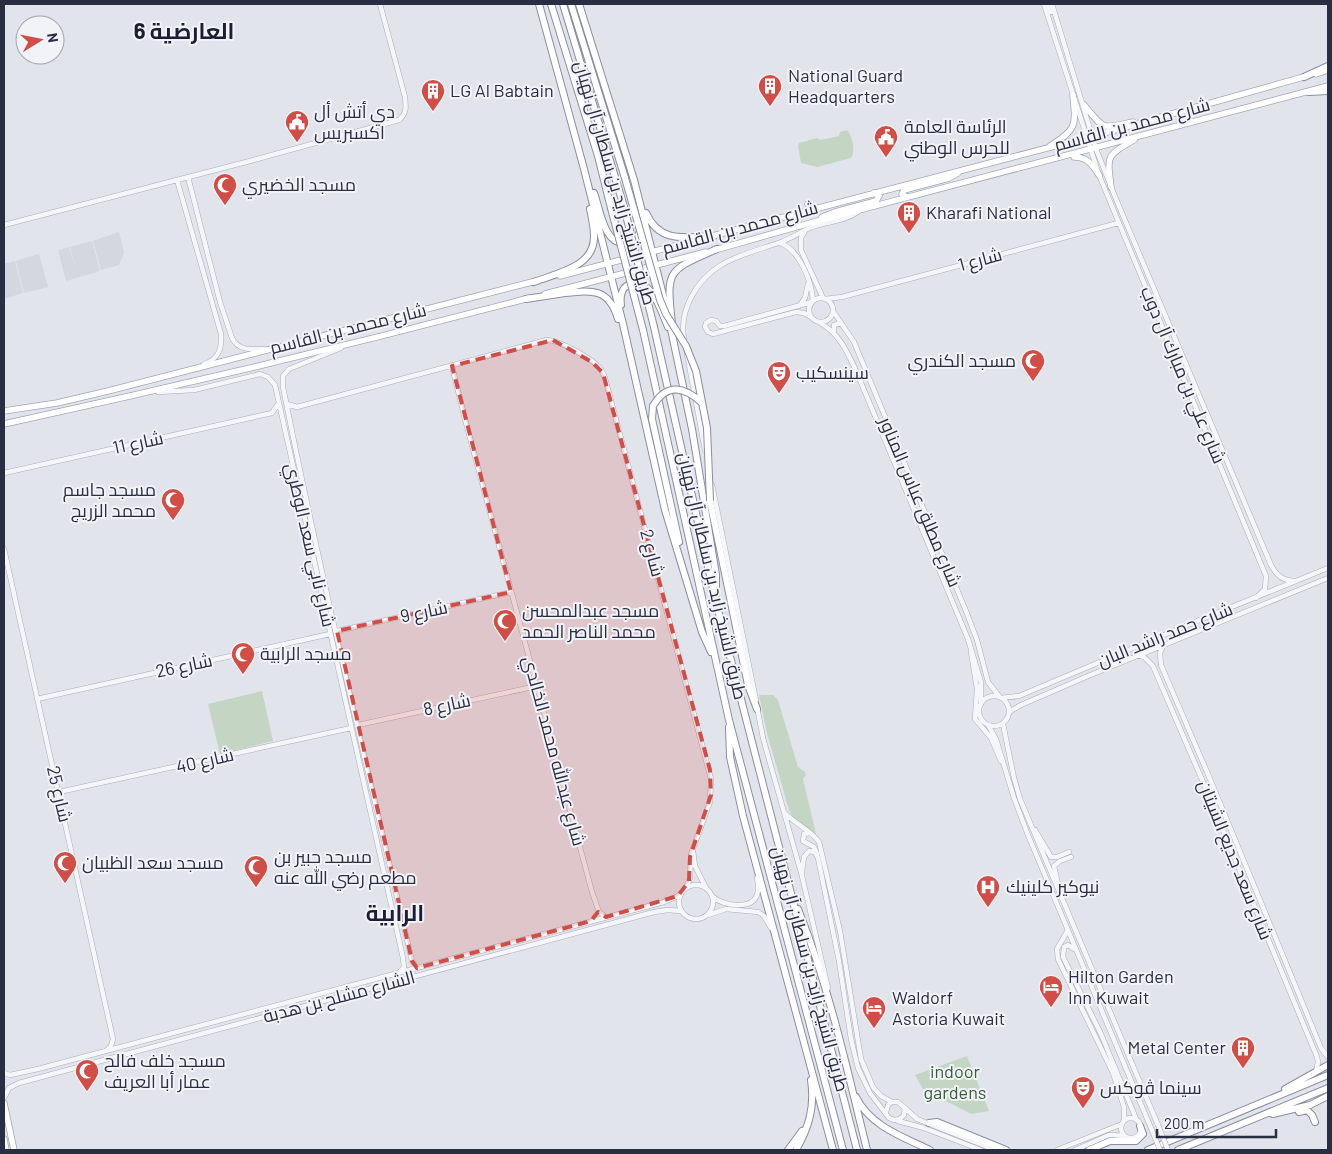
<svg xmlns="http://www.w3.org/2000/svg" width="1332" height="1154" font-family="Barlow,Cairo,sans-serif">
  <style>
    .built { fill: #d4d6e0 }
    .green { fill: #c4d5c3 }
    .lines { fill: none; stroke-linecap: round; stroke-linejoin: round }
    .minor-casing { stroke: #abadb9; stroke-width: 5.5 }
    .major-casing { stroke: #a1a6b7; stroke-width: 7 }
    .highway-casing { stroke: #898ea2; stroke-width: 8 }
    .minor { stroke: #f5f6f9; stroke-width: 4.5 }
    .major { stroke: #fff; stroke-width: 5.5 }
    .highway { stroke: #fff; stroke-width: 6 }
    .minor-bridge-casing { stroke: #abadb9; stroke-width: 5.5; stroke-linecap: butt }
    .highway-bridge-casing { stroke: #898ea2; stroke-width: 8; stroke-linecap: butt }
    .minor-bridge { stroke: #f5f6f9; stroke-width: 4.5 }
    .highway-bridge { stroke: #fff; stroke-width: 6 }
    .marked { fill: #d14e46; fill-opacity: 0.2; stroke: #d14e46; stroke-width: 4; stroke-dasharray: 10 6; stroke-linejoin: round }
    .labels { text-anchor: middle; stroke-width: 4; stroke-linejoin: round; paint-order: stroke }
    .poi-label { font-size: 18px; fill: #2a2e43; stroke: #f2f3f8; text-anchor: start }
    .street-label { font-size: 18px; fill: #2a2e43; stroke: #f2f3f8 }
    .park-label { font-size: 18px; fill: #375f37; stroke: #f2f3f8 }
    .district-label { font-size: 22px; font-weight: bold; fill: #1c1f34; stroke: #f2f3f8 }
  </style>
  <rect width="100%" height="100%" fill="#e2e4eb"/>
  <path class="built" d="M119 232 124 253 119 265 101 270 93 241Z
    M92 241 100 271 66 281 58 250 69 247 76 270 70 247Z
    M39 254 48 287 24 293 16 261Z
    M15 261 23 293 4 299V264Z"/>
  <path class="green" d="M847 130C852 135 856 151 851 158L817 167 801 163 798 146 799 143 817 138 821 140 839 136 840 132Z
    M262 691 273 741 220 754 208 704Z
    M759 695H773L778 700 798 767 805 772 806 775 803 779 816 834 793 818 789 810 767 733Z
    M967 1056 989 1111 971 1114 923 1089 915 1075Z"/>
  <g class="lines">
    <g class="minor-casing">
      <path id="minor" d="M1044 4 1099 175 1266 576 1265 589 1256 598
        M1047 4 1050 12 1054 11
        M1052 4 1096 149 1116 199 1271 565C1277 576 1283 581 1296 581
        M188 177 220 302 232 338C239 352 253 349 267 349
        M177 180 221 334C222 348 219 359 204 364
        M4 225 250 161 399 120C407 113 406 107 405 97L380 4
        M805 231 801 238V250L823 298
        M780 243C799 249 812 282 813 301
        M809 310a12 12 0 1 1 24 0a12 12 0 1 1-24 0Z
        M825 299 842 297 1118 223
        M799 306 805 298 808 284
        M833 311 854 342 966 611 977 640 988 682 999 696
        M811 317 804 313 796 312 713 334 708 332 705 327 706 323 711 320 716 321 720 326H724L812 302
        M819 322C840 334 847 351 857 373L968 639 981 682V704
        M834 332V325L841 323
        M684 339C679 311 696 280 721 265 739 254 762 249 781 242 792 238 802 231 812 227 828 222 846 221 859 211
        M341 348 289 369 283 376V387C321 579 368 770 412 961L417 968
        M687 354 705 450
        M452 366 465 419 592 892 599 912 606 917
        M158 392 194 390 260 374 268 377 275 385 403 958 404 967 398 974
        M287 404 297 407 547 340C559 340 591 358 600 368 602 371 604 375 605 378L711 779 710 802 691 854 690 878 686 888
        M4 473 272 413 278 404
        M712 485 756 700
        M4 549 113 1039 111 1046 106 1051
        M337 631 511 592
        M1164 644 1160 653 1161 665 1210 779 1321 1048 1328 1057
        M971 652 977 689 975 719 991 738 1001 761
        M1138 655 1144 657 1153 666 1203 782 1317 1057 1318 1062 1316 1072
        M979 711a15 15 0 1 1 30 0a15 15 0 1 1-30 0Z
        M1001 698 1019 696 1202 619 1328 568
        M37 699 330 634
        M757 707 763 738 802 876 828 988
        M1009 712 1021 705 1088 676 1328 578
        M1003 724 1014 778 1020 799 1158 1125
        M358 725 537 686
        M988 725 996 739 1014 798 1028 835 1151 1128
        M59 792 351 728
        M785 813C795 824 812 831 819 842L840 931 861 1059 873 1087 881 1096 892 1102
        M1035 830 1051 857H1057L1069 852
        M810 833 804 834 803 841 814 847 817 854
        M693 851 695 866 706 888
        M802 872 804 857 809 851 815 852 818 858 839 961 851 1039 858 1068 870 1093 889 1118 894 1120 900 1119 904 1115 905 1108 898 1102H892L888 1105 886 1112
        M679 902a17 17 0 1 1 34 0a17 17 0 1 1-34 0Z
        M1059 888 1054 866 1060 861 1071 857
        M713 897C723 905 751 911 757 895 759 889 758 883 757 878
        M708 915 726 909 758 912 764 916 771 928
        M1068 930 1057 949 1058 959 1113 1073 1124 1107V1120
        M1074 949 1068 945 1064 947 1063 957 1101 1034 1137 1121
        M4 1073 10 1075 38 1069 664 902 678 896 682 892
        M4 1098 9 1088 19 1083 654 912 668 910 681 911
        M905 1108 917 1119 995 1150
        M1121 1128a10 10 0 1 1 20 0a10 10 0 1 1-20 0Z
        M898 1121 924 1128 981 1150
        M1057 1150 1122 1124
        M1075 1150 1109 1135 1125 1136"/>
    </g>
    <g class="major-casing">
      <path id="major" d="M1316 74 1328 70
        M1084 105C1105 130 1100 129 1133 122
        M1050 146C1077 129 1076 126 1073 95
        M1074 157C1087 157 1092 164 1099 175
        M1111 187C1107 155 1106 156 1134 140
        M907 197 902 194 904 190 949 178 958 173
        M808 204 817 208
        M822 217 835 212 876 201 879 196 874 193
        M715 250 814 222 1328 86
        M560 276 1093 136 1307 76
        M545 294 706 252
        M4 411 57 403 108 391 536 281
        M4 424C180 386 355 344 529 298
        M4 1103 14 1150
        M4 1139 6 1150"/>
    </g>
    <g class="highway-casing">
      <path id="highway" d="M539 4 584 169 623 324 665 510 702 632 711 652
        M551 4 598 156 611 208
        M563 4 624 207
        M571 4 625 178
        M579 4 634 180 667 311
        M1304 77 1328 66
        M1309 92 1328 91
        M594 193C600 209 604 248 628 243 635 241 638 236 641 230
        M646 213C660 244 685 237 714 236
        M534 282C557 273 595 267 594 236 594 228 592 218 590 209
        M526 299C539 297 552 295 565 293 592 290 609 288 618 319
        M621 305C620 298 621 289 628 285 650 273 662 313 668 327
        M669 320 692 429 716 575V594
        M672 324C666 269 667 271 717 249
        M654 327 716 602 857 1150
        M643 330 729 720 843 1150
        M653 406 652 419 679 542
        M710 501 748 685 757 709
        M729 727 730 757 743 816 833 1150
        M798 909C829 986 847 1069 867 1150
        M1285 1089 1328 1065
        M856 1097C870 1126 903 1137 930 1150
        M1299 1112 1307 1110 1312 1115 1315 1122
        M1273 1114 1310 1105 1328 1096
        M929 1123 937 1122 1006 1150
        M788 1150 802 1131
        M796 1150C809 1127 815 1107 811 1080
        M1089 1150 1110 1141H1136L1143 1134 1140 1126
        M1148 1150 1328 1075
        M1178 1150 1328 1088"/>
    </g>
    <use href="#minor" class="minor"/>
    <use href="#major" class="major"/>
    <use href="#highway" class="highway"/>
    <g class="minor-bridge-casing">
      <path id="minor-bridge" d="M1158 1125 1168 1150
        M1151 1128 1160 1150"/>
    </g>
    <g class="highway-bridge-casing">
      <path id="highway-bridge" d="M625 178 660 300 666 314 686 346 696 371 707 428 710 501
        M624 207 654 327
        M611 208 643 330
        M653 406C667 382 685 387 702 403"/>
    </g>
    <use href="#minor-bridge" class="minor-bridge"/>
    <use href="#highway-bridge" class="highway-bridge"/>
  </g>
  <path class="marked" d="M553 340 592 362 603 373 710 770 711 795 690 857 689 881 678 896 606 917 598 912 591 921 417 968 412 961 337 631 511 592 452 366Z"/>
  <defs>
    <g id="building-pin" transform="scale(1.25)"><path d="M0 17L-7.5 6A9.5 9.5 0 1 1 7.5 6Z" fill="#d14e46" stroke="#f2f3f8"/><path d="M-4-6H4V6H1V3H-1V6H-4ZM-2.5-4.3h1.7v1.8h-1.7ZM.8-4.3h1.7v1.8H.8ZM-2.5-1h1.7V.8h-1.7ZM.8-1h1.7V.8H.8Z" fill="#fff"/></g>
    <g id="civic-pin" transform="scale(1.25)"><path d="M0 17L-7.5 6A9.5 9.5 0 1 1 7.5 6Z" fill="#d14e46" stroke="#f2f3f8"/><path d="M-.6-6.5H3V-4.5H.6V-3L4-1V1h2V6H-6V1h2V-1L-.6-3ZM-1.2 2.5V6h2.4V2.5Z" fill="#fff"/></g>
    <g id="mosque-pin" transform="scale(1.25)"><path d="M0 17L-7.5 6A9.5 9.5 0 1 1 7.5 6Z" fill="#d14e46" stroke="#f2f3f8"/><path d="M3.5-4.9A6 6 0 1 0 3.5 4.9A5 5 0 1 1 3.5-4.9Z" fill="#fff"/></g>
    <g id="theatre-pin" transform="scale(1.25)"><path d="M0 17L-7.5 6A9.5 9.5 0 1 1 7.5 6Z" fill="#d14e46" stroke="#f2f3f8"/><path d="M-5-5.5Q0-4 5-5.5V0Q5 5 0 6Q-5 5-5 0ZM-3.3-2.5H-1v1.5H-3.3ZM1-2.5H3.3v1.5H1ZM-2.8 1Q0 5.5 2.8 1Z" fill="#fff"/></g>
    <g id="hospital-pin" transform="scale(1.25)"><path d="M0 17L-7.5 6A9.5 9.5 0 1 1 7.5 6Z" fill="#d14e46" stroke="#f2f3f8"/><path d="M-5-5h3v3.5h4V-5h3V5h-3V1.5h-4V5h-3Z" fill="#fff"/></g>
    <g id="hotel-pin" transform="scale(1.25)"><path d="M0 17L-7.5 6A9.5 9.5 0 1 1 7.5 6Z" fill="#d14e46" stroke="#f2f3f8"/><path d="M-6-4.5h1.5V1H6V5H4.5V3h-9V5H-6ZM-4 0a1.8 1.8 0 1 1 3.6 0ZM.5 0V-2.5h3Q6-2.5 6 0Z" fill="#fff"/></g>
  </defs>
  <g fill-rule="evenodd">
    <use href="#building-pin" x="770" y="86"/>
    <use href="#building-pin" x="433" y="91"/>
    <use href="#civic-pin" x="297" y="122"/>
    <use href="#civic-pin" x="886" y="137"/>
    <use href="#mosque-pin" x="225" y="185"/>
    <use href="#building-pin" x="909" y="213"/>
    <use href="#mosque-pin" x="1033" y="361"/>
    <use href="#theatre-pin" x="779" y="373"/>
    <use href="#mosque-pin" x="173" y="500"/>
    <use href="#mosque-pin" x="505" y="621"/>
    <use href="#mosque-pin" x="243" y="654"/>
    <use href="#mosque-pin" x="65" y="863"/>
    <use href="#mosque-pin" x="256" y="867"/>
    <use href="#hospital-pin" x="988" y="887"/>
    <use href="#hotel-pin" x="1051" y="987"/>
    <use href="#hotel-pin" x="874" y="1008"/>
    <use href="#building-pin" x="1243" y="1048"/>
    <use href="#mosque-pin" x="87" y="1071"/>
    <use href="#theatre-pin" x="1083" y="1088"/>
  </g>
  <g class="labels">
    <g class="poi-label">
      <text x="788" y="82">National Guard<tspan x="788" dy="21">Headquarters</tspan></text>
      <text x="450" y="97">LG Al Babtain</text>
      <text x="314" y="118">دي أتش أل<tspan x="314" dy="21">اكسبريس</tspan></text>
      <text x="904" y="133">الرئاسة العامة<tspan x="904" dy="21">للحرس الوطني</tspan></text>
      <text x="242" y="191">مسجد الخضيري</text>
      <text x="926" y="219">Kharafi National</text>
      <text x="1016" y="367" text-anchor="end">مسجد الكندري</text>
      <text x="796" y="379">سينسكيب</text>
      <text x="156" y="496" text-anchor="end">مسجد جاسم<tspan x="156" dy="21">محمد الزريج</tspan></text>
      <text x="522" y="617">مسجد عبدالمحسن<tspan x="522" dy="21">محمد الناصر الحمد</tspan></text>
      <text x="260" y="660">مسجد الرابية</text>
      <text x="274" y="863">مسجد جبير بن<tspan x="274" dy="21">مطعم رضي الله عنه</tspan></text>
      <text x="82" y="869">مسجد سعد الظبيان</text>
      <text x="1006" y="893">نيوكير كلينيك</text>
      <text x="1068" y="983">Hilton Garden<tspan x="1068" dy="21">Inn Kuwait</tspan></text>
      <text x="892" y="1004">Waldorf<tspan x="892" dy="21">Astoria Kuwait</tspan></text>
      <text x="1226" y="1054" text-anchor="end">Metal Center</text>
      <text x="104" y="1067">مسجد خلف فالح<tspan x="104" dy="21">عمار أبا العريف</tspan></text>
      <text x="1100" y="1094">سينما ڤوكس</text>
    </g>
    <g class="street-label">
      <text transform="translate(1132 125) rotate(-15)" y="6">شارع محمد بن القاسم</text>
      <text transform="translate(615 183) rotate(74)" y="6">طريق الشيخ زايد بن سلطان آل نهيان</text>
      <text transform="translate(740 228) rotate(-15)" y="6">شارع محمد بن القاسم</text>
      <text transform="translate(980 260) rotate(-15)" y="6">شارع 1</text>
      <text transform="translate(348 329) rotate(-14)" y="6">شارع محمد بن القاسم</text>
      <text transform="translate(1183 375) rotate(67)" y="6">شارع علي بن مبارك آل دوب</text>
      <text transform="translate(138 443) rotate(-12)" y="6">شارع 11</text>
      <text transform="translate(920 502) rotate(67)" y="6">شارع مطلق عباس المناور</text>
      <text transform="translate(310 545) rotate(77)" y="6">شارع نابي سعد الوطري</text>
      <text transform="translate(652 553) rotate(75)" y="6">شارع 2</text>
      <text transform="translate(712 576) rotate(77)" y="6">طريق الشيخ زايد بن سلطان آل نهيان</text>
      <text transform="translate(424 612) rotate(-12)" y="6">شارع 9</text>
      <text transform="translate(1165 635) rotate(-22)" y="6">شارع حمد راشد البان</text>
      <text transform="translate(184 666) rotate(-12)" y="6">شارع 26</text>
      <text transform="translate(447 705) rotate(-12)" y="6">شارع 8</text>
      <text transform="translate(554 751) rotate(75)" y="6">شارع عبدالله محمد الخالدي</text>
      <text transform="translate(205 761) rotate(-13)" y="6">شارع 40</text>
      <text transform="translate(59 794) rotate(77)" y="6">شارع 25</text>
      <text transform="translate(1235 860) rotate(68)" y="6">شارع سعد جديع الشيتان</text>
      <text transform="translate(810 969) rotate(75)" y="6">طريق الشيخ زايد بن سلطان آل نهيان</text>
      <text transform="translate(339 997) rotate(-15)" y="6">الشارع مشلح بن هدبة</text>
    </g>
    <g class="park-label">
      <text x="955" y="1078">indoor<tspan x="955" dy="21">gardens</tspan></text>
    </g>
    <g class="district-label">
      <text x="184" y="39">العارضية 6</text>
      <text x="395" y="921">الرابية</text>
    </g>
  </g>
  <rect width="1332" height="1154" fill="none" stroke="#2a2e43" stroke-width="10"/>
  <g transform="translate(40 40) rotate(80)"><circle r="24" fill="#f2f3f8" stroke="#a2a4b0"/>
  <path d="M0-4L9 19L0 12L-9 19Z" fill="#d14e46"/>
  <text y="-8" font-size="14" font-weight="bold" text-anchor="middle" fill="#2a2e43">N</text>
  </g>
  <path d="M1157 1129v8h119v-8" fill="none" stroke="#2a2e43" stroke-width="2.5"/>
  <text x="1164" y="1129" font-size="15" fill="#2a2e43" stroke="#f2f3f8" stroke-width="4" paint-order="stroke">200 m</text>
</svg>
